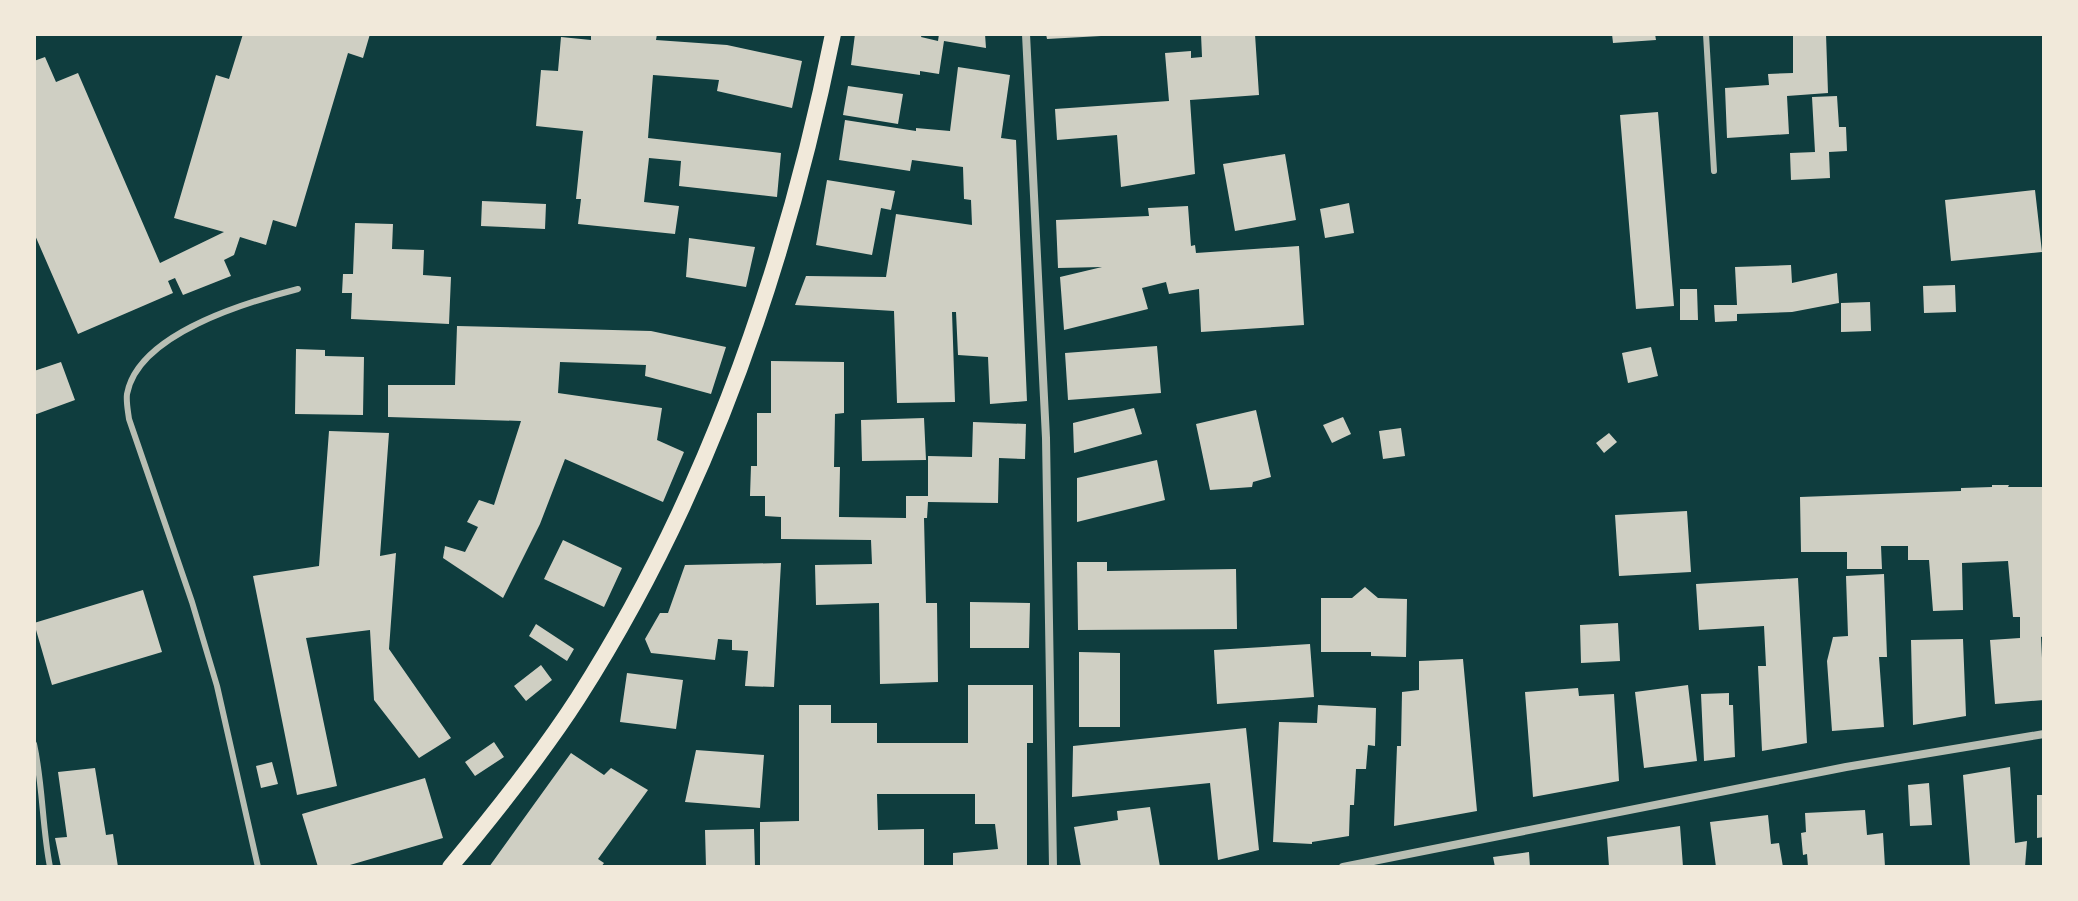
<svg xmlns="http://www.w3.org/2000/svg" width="2078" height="901" font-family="'Libre Baskerville',serif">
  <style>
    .building { fill: #cfcfc3 }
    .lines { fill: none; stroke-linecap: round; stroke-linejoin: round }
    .service { stroke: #b8beb3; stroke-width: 6 }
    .minor { stroke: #b8beb3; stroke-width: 8 }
    .secondary { stroke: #f1e9da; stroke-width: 16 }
  </style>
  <rect width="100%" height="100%" fill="#0f3d3e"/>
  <path class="building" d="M243 34H370L363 58 348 53 296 227 273 220 266 245 240 237 234 255 224 260 231 276 183 295 175 278 168 281 173 293 78 334 34 233V61L45 57 56 82 78 73 160 263 224 232 174 218 216 75 229 79Z
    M591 34H657L656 40 727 45 802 61 792 108 717 91 719 80 653 75 648 138 781 153 777 197 679 186 681 161 649 158 644 202 679 206 675 234 578 224 581 199H576L583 131 536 126 541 70 558 71 561 37 591 40Z
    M855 34H922L921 37 938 41 939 34H985L986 48 944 41 939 74 920 71V75L851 65Z
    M1046 34H1101V36L1047 39Z
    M1201 34H1255L1259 95 1190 100 1195 174 1121 187 1117 135 1057 140 1055 109 1169 101 1165 53 1191 51V58L1202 57Z
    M1612 34H1655L1656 40 1613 43Z
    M1793 34H1826L1828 93 1787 96 1789 134 1727 138 1725 88 1769 85 1768 74 1793 73Z
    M958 67 1010 75 1001 138 1016 140 1027 401 990 404 988 357 958 355 956 312H952L955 402 897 403 894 311 795 305 806 276 886 277 896 214 972 225 971 200 964 199 963 167 912 160 910 171 839 160 845 120 916 131V128L950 131Z
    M848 86 903 94 898 124 843 115Z
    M1837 96 1839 127H1846L1847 151 1829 152 1830 178 1791 180 1790 153 1815 152 1812 97Z
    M1658 112 1674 306 1636 309 1620 115Z
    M1285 154 1296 220 1235 231 1223 164Z
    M827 180 895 191 891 210 881 208 872 255 816 245Z
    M2035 190 2042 252 1951 261 1945 200Z
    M482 201 546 204 545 229 481 226Z
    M1349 203 1354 233 1325 238 1320 209Z
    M1188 206 1191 246 1195 245 1196 253 1299 246 1304 325 1201 332 1199 289 1169 294 1166 282 1142 288 1148 309 1064 330 1060 277 1102 267 1058 268 1056 220 1149 216 1148 208Z
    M355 223 393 224 392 249 424 250 423 275 451 277 449 324 351 319 352 293H342L343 274H353Z
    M689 238 755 247 746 287 686 277Z
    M1791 265 1792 283 1837 273 1839 303 1792 312 1737 314V321L1715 322 1714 305H1737L1735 267Z
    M1955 285 1956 312 1924 313 1923 286Z
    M1680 289H1697L1698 320H1680Z
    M1870 302 1871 331 1841 332V303Z
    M457 326 651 331 726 347 711 394 645 376 646 365 560 362 558 393 662 408 657 440 684 452 663 502 565 459 540 524 503 598 443 558 445 546 465 552 478 527 467 522 479 500 494 505 521 421 388 417V385H455Z
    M1157 346 1161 393 1068 400 1065 353Z
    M1651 347 1658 376 1628 383 1622 353Z
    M296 349 325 350V356L364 357 363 415 295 414Z
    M771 361 844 362V413L835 414 834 467H840L839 517 906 518V496H928V456L972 457 973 422 1026 424 1025 459 999 458 998 503 928 502 927 518H924L926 603H937L938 682 880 684 879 603 816 605 815 565 872 564 871 540 781 539V517L765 516V496H750L751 466H757V413H771Z
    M61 362 75 400 34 415V371Z
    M1134 408 1142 434 1074 453 1073 423Z
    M1256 410 1271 477 1253 482 1252 487 1210 490 1196 424Z
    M1343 417 1351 434 1332 443 1323 425Z
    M924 418 926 460 862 461 861 420Z
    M1401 428 1405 456 1383 459 1379 431Z
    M329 431 389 433 380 556 396 553 389 649 451 738 419 758 374 700 370 630 306 638 337 786 297 795 253 576 319 566Z
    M1609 433 1617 442 1604 453 1596 443Z
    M1157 460 1165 500 1077 522V478Z
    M1992 485H2009L2008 487H2043L2044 636 2041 637 2044 700 1995 704 1990 640 2020 638V617H2013L2008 561 1962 563 1963 610 1933 611 1929 560H1908V546H1881L1882 569H1847V552H1801L1800 497 1961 491V488L1992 487Z
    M1687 511 1691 572 1619 576 1615 515Z
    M563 540 622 568 604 607 544 579Z
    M1077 562H1107V571L1236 569 1237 629 1078 630Z
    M781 563 774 687 745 686 748 651 732 650V640L718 639 715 660 651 653 645 639 660 613H668L685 565Z
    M1884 574 1887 657H1879L1884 727 1832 731 1827 661 1833 637 1848 636 1846 576Z
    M1798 578 1807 743 1762 751 1758 666H1766L1764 626 1699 630 1696 584Z
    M1365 587 1378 598 1407 599 1406 657 1371 656V652H1321V598H1352Z
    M143 590 162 652 52 685 34 623Z
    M970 602 1030 603 1029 648H970Z
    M1618 623 1620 661 1581 663 1580 625Z
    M536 624 574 649 567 661 529 636Z
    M1963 639 1966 716 1913 725 1911 640Z
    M1310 644 1314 697 1217 704 1214 650Z
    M1079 652 1120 653V727H1079Z
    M1463 659 1477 811 1394 826 1397 746H1401L1402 692 1419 690V661Z
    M541 665 552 680 526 701 514 686Z
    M627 673 683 680 676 729 620 722Z
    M968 685H1033V743H1027V867H953V853L998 849 995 824H975V794H877L878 830 924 829V867H760V822L799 821V705H831V723H877V743H968Z
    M1688 685 1697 761 1644 768 1635 692Z
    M1578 688 1579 696 1614 694 1619 781 1533 797 1525 692Z
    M1729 693V705H1733L1735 757 1704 761 1701 694Z
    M1318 705 1376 708 1375 746 1368 745 1366 769H1356L1354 805H1350L1349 836 1312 842V844L1273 842 1279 722 1317 723Z
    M1246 728 1259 850 1218 860 1210 783 1072 797 1073 746Z
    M494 742 504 757 475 776 465 762Z
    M696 750 764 755 760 808 685 802Z
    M571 753 604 775 611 768 648 790 598 859 604 863 601 867H489Z
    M272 762 278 784 261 788 256 766Z
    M2010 767 2015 843 2027 841 2025 867H1970L1963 775Z
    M95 768 106 835 113 834 118 867H61L55 838 67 837 58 772Z
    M425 778 443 838 343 867H318L302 814Z
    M1929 783 1932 825 1910 826 1908 785Z
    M2037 795H2044V837L2037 838Z
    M1150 807 1160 867H1081L1074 827 1118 820 1117 811Z
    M1865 810 1867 835 1883 833 1885 867H1808L1807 854 1803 855 1801 833 1806 832 1805 813Z
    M1768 815 1771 844 1779 843 1783 867H1716L1710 822Z
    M1680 826 1683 867H1609L1607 837Z
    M754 829 755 867H706L705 830Z
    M1529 852 1530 867H1495L1493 857Z"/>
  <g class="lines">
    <path class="service" d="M1706 34 1714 171
      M34 744C43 785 42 826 50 867
      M258 867 217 686 192 602 129 419C128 411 126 402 127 394 138 334 247 302 298 289"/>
    <path class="minor" d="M1026 34 1046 438 1053 867
      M1343 867 1846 767 2044 734"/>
    <path class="secondary" d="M450 867C495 813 540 757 578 698 707 496 786 267 833 34"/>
  </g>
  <rect width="2078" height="901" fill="none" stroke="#f1e9da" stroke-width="72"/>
</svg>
